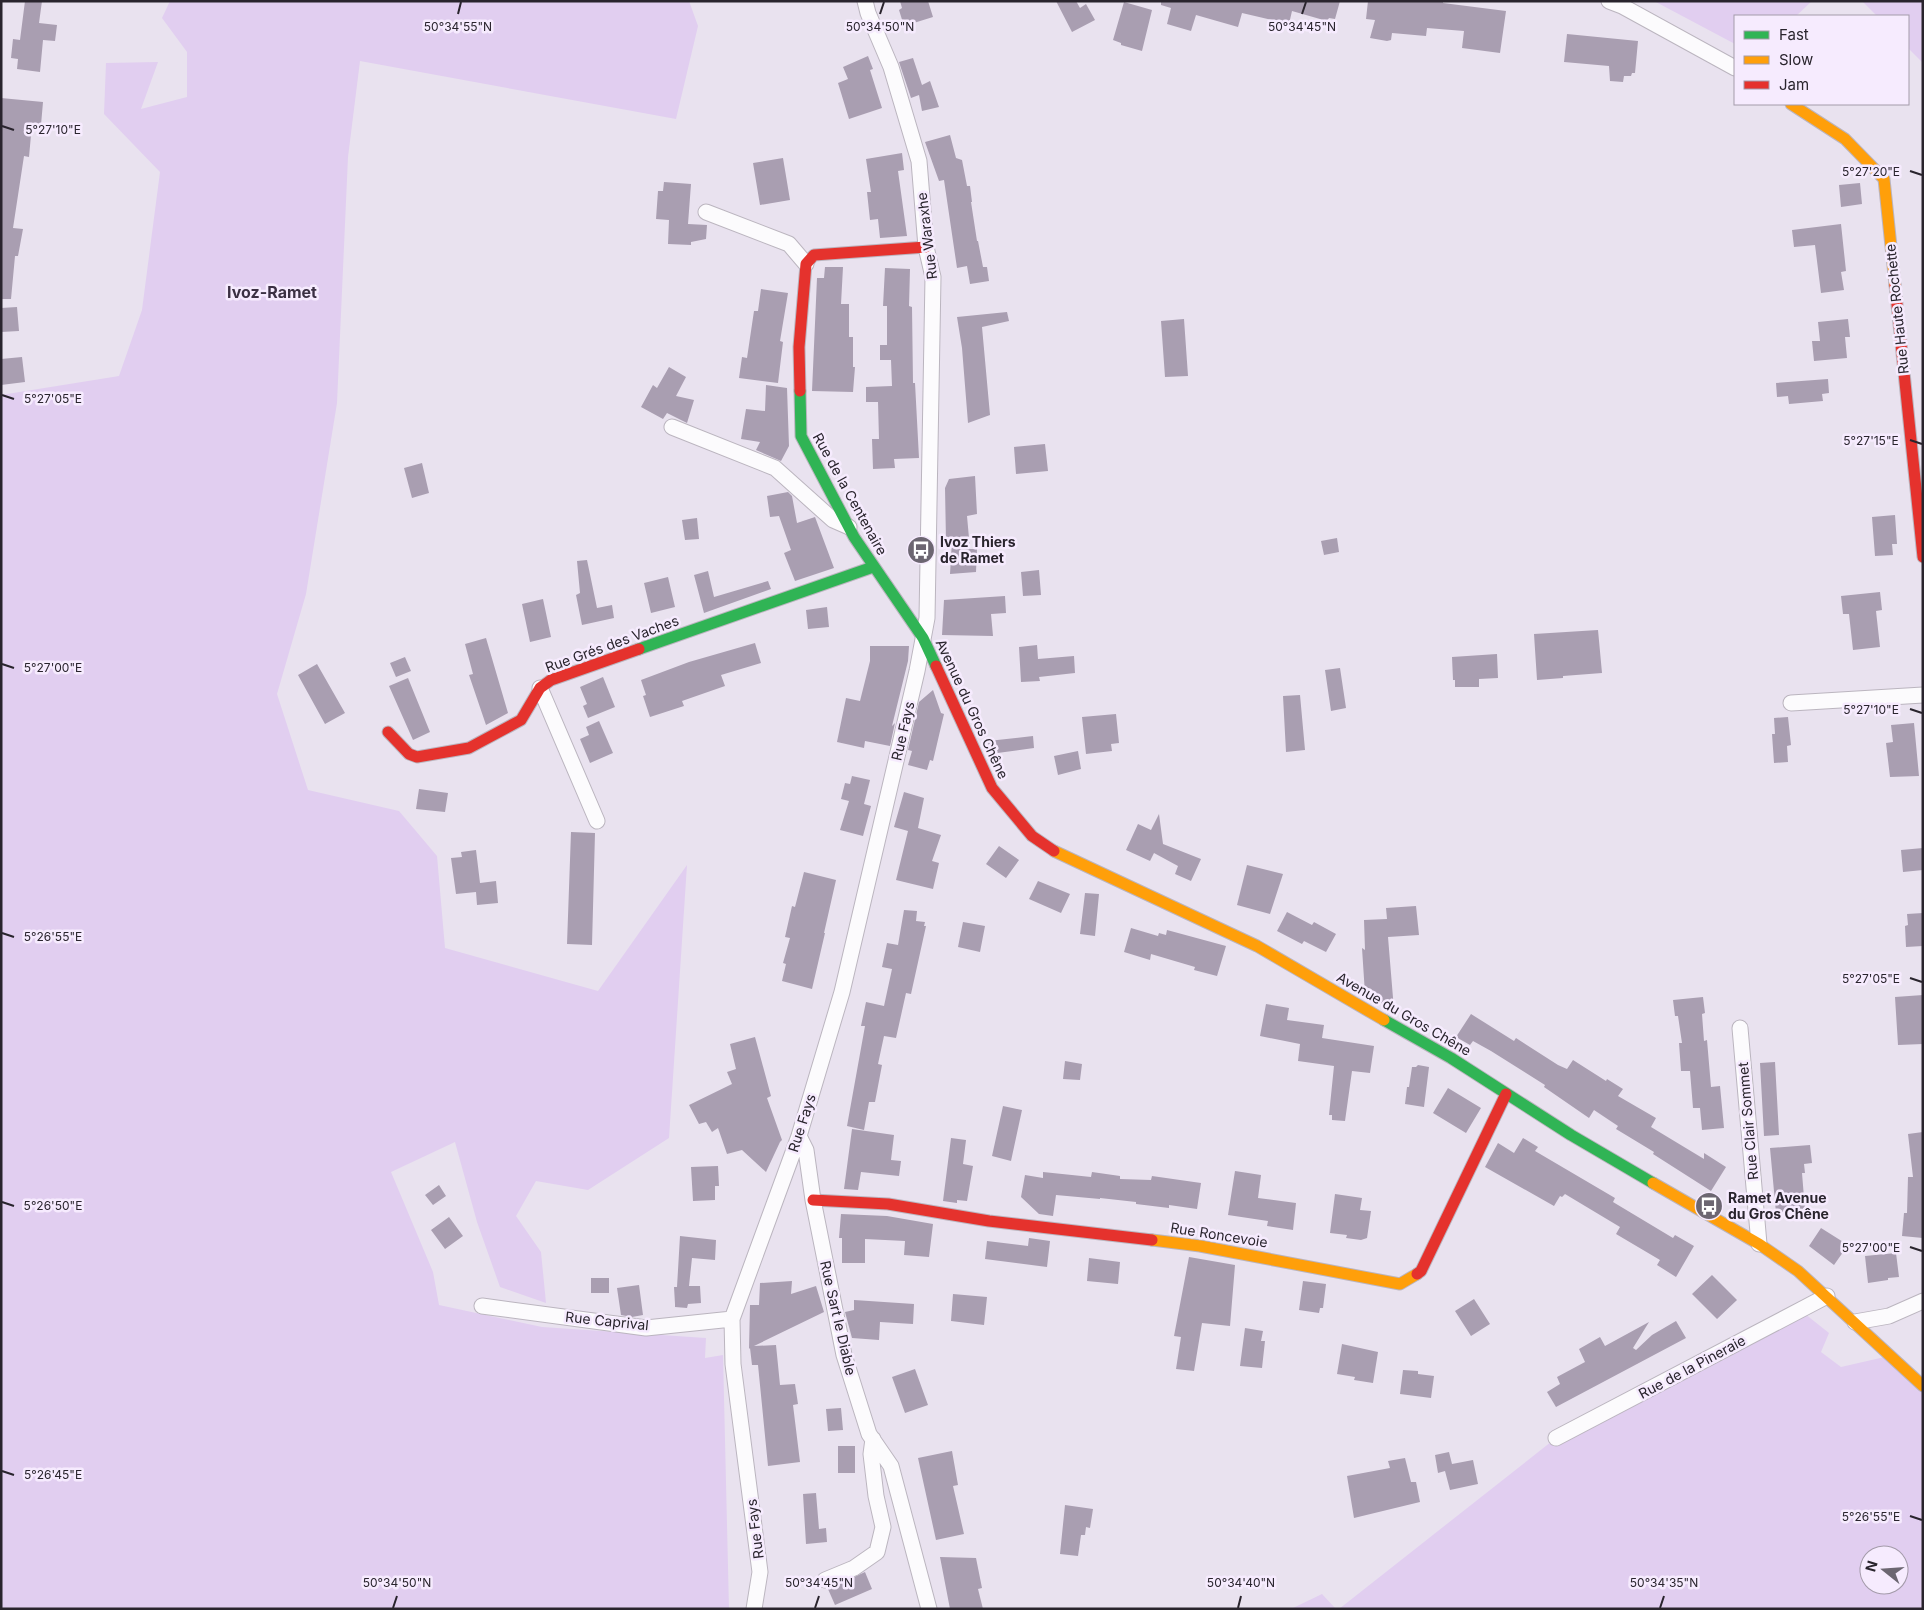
<svg xmlns="http://www.w3.org/2000/svg" width="1924" height="1610" font-family="Inter,sans-serif">
  <style>
    .green { fill: #e1cef0; fill-rule: evenodd }
    .building { fill: #a99eb1 }
    .lines { fill: none; stroke-linecap: round; stroke-linejoin: round }
    .street-casing { stroke: #bbb5bf; stroke-width: 17 }
    .fast-casing { stroke: #bbb5bf; stroke-width: 13 }
    .slow-casing { stroke: #bbb5bf; stroke-width: 13 }
    .jam-casing { stroke: #bbb5bf; stroke-width: 13 }
    .street { stroke: #fcfbfd; stroke-width: 15 }
    .fast { stroke: #30b455; stroke-width: 11 }
    .slow { stroke: #ff9f0a; stroke-width: 11 }
    .jam { stroke: #e5322d; stroke-width: 11 }
    .ticks { fill: none; stroke: #29242d; stroke-width: 2 }
    .labels { text-anchor: middle; stroke-width: 5; stroke-linejoin: round; paint-order: stroke }
    .street-label { font-size: 14px; fill: #29242d; stroke: #f6ebfe }
    .poi-label { font-size: 14px; font-weight: bold; fill: #29242d; stroke: #f6ebfe; text-anchor: start }
    .quarter-label { font-size: 16px; font-weight: bold; fill: #3b3043; stroke: #f6ebfe }
    .ticks-label { font-size: 12px; text-anchor: middle; fill: #29242d; stroke: #f6ebfe; stroke-width: 5; stroke-linejoin: round; paint-order: stroke }
  </style>
  <rect width="100%" height="100%" fill="#e9e2ef"/>
  <path class="green" d="M170 1H689L698 26 676 119 360 61 348 157 337 403 306 594 277 694 308 790 399 811 437 856 445 948 598 991 687 865 669 1138 588 1190 536 1181 516 1216 541 1252 546 1303 500 1287 477 1222 455 1142 391 1172 433 1272 439 1305 542 1327 706 1338 705 1358 723 1355 729 1609H1V395L119 376 142 310 160 172 104 114 106 63 158 62 141 109 187 97V52L162 18Z
    M1654 1H1812L1796 16H1735V44Z
    M1862 1H1923V63L1908 48V16H1877Z
    M1800 1310 1829 1333 1821 1352 1841 1367 1889 1356 1923 1386V1609H1339L1556 1438ZM1869 1555H1899V1585H1869Z
    M1322 1594 1336 1609H1291Z"/>
  <path class="building" d="M25 1H42L39 23 57 25 55 41 43 40 40 72 17 69 18 59 11 58 13 39 20 40Z
    M900 1H928L933 17 904 26 899 10 902 8Z
    M1056 1H1076L1080 8 1086 4 1095 20 1072 32Z
    M1161 1H1340L1335 19 1329 18 1327 21 1292 11 1289 24 1242 13 1238 27 1196 15 1191 31 1167 24 1171 8 1161 5Z
    M1368 1H1443V3L1506 11 1500 53 1462 48 1464 31 1427 28 1426 36 1392 33 1391 40 1387 41 1370 38 1375 20 1366 19Z
    M1124 2 1152 10 1142 51 1121 45V43L1113 40Z
    M1567 34 1638 41 1635 73H1632L1631 76H1624L1623 82 1610 81 1609 66 1564 62Z
    M868 56 873 69 870 70 882 108 849 119 838 83 848 79 843 67Z
    M913 58 922 85 930 81 939 107 922 111 919 95 911 98 899 62Z
    M1 98 43 102 41 125 32 124 29 157 24 156 13 228 23 229 18 256H15L11 299H1Z
    M950 135 956 158 962 160 967 186H970L972 202H971L977 241H978L983 267H987L989 281 970 284 967 266 957 268 944 180 939 181 925 142Z
    M902 153 904 170 898 171 907 236 880 238 878 219 870 220 867 192H871L866 159Z
    M783 158 790 200 760 205 753 163Z
    M664 182 691 184 688 224 707 225 706 239 691 242V245L668 244 669 220 656 219 658 191H663Z
    M1860 183 1862 204 1841 207 1839 185Z
    M1841 224 1846 271 1841 272 1844 290 1821 293 1815 245 1794 247 1792 230Z
    M825 267H843L841 304H849V337H853V367H855L853 392 812 391 817 278H824Z
    M885 268 910 269 909 306 912 307 913 383H915L919 458 894 459 895 468 873 469 872 439H879L878 402H866V387L892 386 891 360H880V345H887V306H883Z
    M761 289 788 293 780 341 783 342 778 383 739 378 742 357 747 358 754 311H758Z
    M17 307 19 331 1 332V308Z
    M1007 312 1009 321 982 327 990 415 968 423 962 348 957 317Z
    M1184 319 1188 376 1165 377 1161 321Z
    M1848 319 1850 337H1845L1847 358 1814 361 1812 341H1820L1818 322Z
    M22 357 25 382 1 385V359Z
    M669 367 686 377 676 396 694 400 687 423 667 413 663 419 641 407 653 385 657 388Z
    M1828 379 1829 393 1822 394 1823 401 1789 404 1788 396 1777 397 1776 383Z
    M766 385 787 388 789 446 781 461 756 450 760 442 741 439 746 409 765 411Z
    M1045 444 1048 471 1016 474 1014 447Z
    M422 463 429 493 412 498 404 468Z
    M975 476 977 514 967 516 970 549H977L976 572 950 574 952 541H946L945 488 949 479Z
    M788 492 792 496 797 523 815 517 834 568 795 581 784 553 791 550 779 516 770 517 767 496Z
    M1895 515 1897 544H1892L1893 555 1875 556 1872 517Z
    M697 518 699 539 685 540 682 520Z
    M1337 538 1339 552 1324 555 1321 541Z
    M587 560 597 608 612 605 614 618 582 625 576 595 580 593 577 561Z
    M1039 570 1041 595 1023 596 1021 572Z
    M708 571 714 597 768 581 771 589 704 613 694 575Z
    M668 577 675 607 651 613 644 583Z
    M1880 592 1882 610 1876 611 1880 647 1853 650 1849 614H1843L1841 596Z
    M1005 596 1006 613 991 614 993 636 942 635 944 600Z
    M543 599 551 637 530 642 522 604Z
    M827 607 829 627 808 629 806 610Z
    M1598 630 1602 673 1563 676V678L1537 680 1534 634Z
    M486 638 508 713 486 725 469 675 473 674 465 644Z
    M755 643 761 663 721 675 725 686 682 701 684 706 650 717 643 696 646 695 641 680 689 662Z
    M1037 645 1038 659 1074 656 1075 673 1039 677 1040 681 1021 682 1019 647Z
    M870 646H909L908 661 892 726 895 723 890 746 865 741 864 748 837 742 846 698 860 701 870 661Z
    M1497 654 1498 678 1479 679V687H1455V680H1453L1452 657Z
    M405 657 411 671 396 677 390 663Z
    M317 664 345 713 325 724 298 675Z
    M1340 668 1346 708 1331 711 1325 670Z
    M603 677 615 707 588 718 583 706 587 704 580 687Z
    M408 678 430 732 413 740 389 686Z
    M933 690 941 713 944 714 933 761 930 760 927 770 908 765 912 751 908 750 919 702Z
    M1300 695 1305 750 1286 752 1283 696Z
    M1116 714 1119 743 1111 744 1112 751 1086 754 1082 717Z
    M1788 717 1791 745 1787 746 1788 762 1774 763 1772 734H1775L1774 718Z
    M599 721 613 753 590 763 580 739 589 735 586 727Z
    M1914 723 1919 776 1890 777 1886 743 1893 742 1891 725Z
    M1033 736 1034 748 990 754 989 752 988 741Z
    M1078 751 1081 769 1058 775 1054 756Z
    M852 776 870 780 864 804 871 806 863 836 840 830 849 801 841 799 845 783 850 784Z
    M419 789 448 793 445 812 416 809Z
    M904 792 924 798 918 828 941 835 932 861 939 863 933 889 896 880 908 831 894 827Z
    M1159 814 1163 844 1201 859 1191 881 1175 874 1178 866 1154 853 1150 861 1126 850 1138 824 1151 830Z
    M571 832 595 833 592 945 567 944Z
    M999 846 1019 860 1006 878 986 864Z
    M1923 848V870L1903 872 1901 850Z
    M476 850 480 883 496 881 498 903 477 905 476 892 456 894 451 858 462 857 461 852Z
    M1247 865 1283 874 1270 914 1237 905Z
    M804 872 836 880 824 933H825L812 989 782 981 786 964 783 963 790 938 785 937 792 906 795 907Z
    M1038 881 1070 894 1061 913 1029 899Z
    M1085 893 1099 894 1095 936 1080 934Z
    M1416 906 1419 935 1388 937 1394 1010 1365 994 1362 948 1365 950 1364 920 1387 919 1386 908Z
    M904 910 917 911 916 921 925 922 924 926H926L911 994 906 993 896 1038 884 1036 878 1064 882 1065 875 1102H869L864 1130 847 1126 865 1026H861L866 1002 884 1006 892 969 882 967 887 943 898 945Z
    M1287 912 1312 925 1314 922 1336 934 1326 952 1304 941 1302 944 1277 931Z
    M1923 913V946L1906 947 1905 926 1908 925 1907 914Z
    M963 922 985 926 980 952 958 947Z
    M1131 928 1158 936 1159 933 1166 935 1167 930 1226 946 1217 976 1194 970 1195 967 1151 954 1150 960 1124 952Z
    M1923 995V1044L1898 1045 1895 997Z
    M1703 997 1705 1013 1702 1014 1704 1041 1707 1040 1711 1087 1720 1086 1724 1128 1702 1130 1700 1108H1693L1690 1071H1681L1679 1043H1682L1678 1016H1675L1673 1000Z
    M1266 1004 1289 1008 1287 1020 1324 1025 1322 1038 1374 1046 1370 1073 1352 1071 1345 1121 1332 1120V1115H1329L1334 1066 1298 1061 1300 1044 1260 1036Z
    M1471 1014 1514 1041 1516 1038 1558 1065 1567 1069 1573 1060 1606 1081 1607 1079 1623 1089 1618 1096 1656 1118 1651 1127 1704 1159V1153L1726 1167 1711 1191 1653 1154 1654 1152 1616 1129 1618 1126 1594 1110 1589 1118 1544 1087 1545 1085 1491 1051 1473 1041 1470 1045 1456 1037Z
    M755 1037 771 1096 767 1098 782 1140 780 1142 766 1172 742 1150 727 1154 718 1128 712 1132 706 1122 699 1124 689 1105 732 1084 727 1072 736 1069 730 1044Z
    M1065 1061 1082 1064 1080 1080 1063 1079Z
    M1775 1062 1779 1135 1764 1136 1760 1063Z
    M1418 1065 1429 1067 1424 1107 1405 1104 1407 1087H1409L1412 1067H1416Z
    M1448 1088 1481 1108 1466 1133 1433 1113Z
    M1003 1106 1022 1110 1011 1161 992 1156Z
    M852 1129 894 1135 891 1160 901 1161 899 1176 861 1172 858 1190 844 1189Z
    M1923 1132V1238L1902 1236 1904 1213H1907L1908 1177H1913L1908 1134Z
    M951 1138 966 1140 963 1164 973 1166 967 1201 957 1200V1203L943 1201Z
    M1523 1138 1538 1147 1535 1151 1615 1198 1613 1202 1673 1238 1675 1235 1694 1246 1676 1277 1657 1265 1660 1260 1616 1234 1620 1227 1565 1194 1562 1197 1560 1196 1554 1206 1485 1167 1498 1143 1514 1153Z
    M1810 1145 1812 1163 1804 1164 1805 1173H1802L1805 1210 1776 1213 1770 1148Z
    M718 1166 719 1186H715V1200L693 1201 691 1167Z
    M1235 1171 1261 1175 1258 1198 1296 1203 1293 1230 1267 1226 1268 1221 1228 1215Z
    M1043 1172 1091 1177 1092 1172 1120 1176V1179L1151 1180 1152 1176 1201 1183 1197 1209 1169 1205V1208L1136 1204V1202L1100 1198V1199L1056 1195 1053 1216 1039 1214 1021 1197 1025 1175 1043 1178Z
    M439 1185 446 1196 433 1205 425 1195Z
    M1335 1194 1362 1198 1360 1210 1371 1211 1367 1238 1361 1240 1346 1238 1347 1235 1330 1233Z
    M841 1214 887 1216 933 1224 929 1257 904 1255 905 1241 865 1239V1263H842V1238H839Z
    M449 1217 463 1236 445 1249 431 1230Z
    M1821 1228 1848 1245 1834 1265 1809 1246Z
    M680 1236 716 1240 715 1260 692 1258 689 1286H700L701 1303 688 1304 687 1308 675 1307V1304L674 1287H677Z
    M1029 1238 1050 1241 1047 1267 985 1259 987 1241 1028 1246Z
    M1896 1253 1899 1277 1888 1278V1280L1868 1283 1865 1256Z
    M1189 1257 1235 1265 1230 1326 1202 1323 1194 1371 1176 1369 1181 1337 1174 1336Z
    M1089 1258 1120 1262 1118 1284 1087 1281Z
    M1712 1275 1737 1300 1717 1319 1692 1294Z
    M591 1278H609V1293H591Z
    M792 1281 791 1294 816 1286 824 1312 754 1346 776 1345 780 1385 795 1384 798 1404 793 1405 800 1462 768 1466 758 1365H752L750 1348 749 1349 750 1305H759L760 1283Z
    M1303 1281 1326 1284 1323 1308H1320L1319 1313 1299 1310Z
    M639 1285 643 1315 632 1317 621 1315 617 1288Z
    M953 1294 987 1297 984 1325 951 1321Z
    M1474 1299 1490 1324 1471 1336 1455 1311Z
    M854 1300 914 1304 913 1324 880 1322 879 1340 852 1338 845 1312 854 1310Z
    M1676 1321 1686 1338 1556 1407 1547 1392 1560 1384 1557 1377 1585 1362 1579 1349 1600 1337 1605 1346 1649 1322 1633 1348 1636 1350 1652 1335Z
    M1245 1328 1263 1331 1261 1341H1265L1262 1368 1240 1366Z
    M1342 1344 1378 1352 1373 1383 1354 1380 1355 1377 1337 1374Z
    M915 1369 928 1405 905 1413 892 1377Z
    M1403 1370 1418 1371V1374L1434 1376 1431 1398 1400 1394Z
    M841 1408 843 1430 828 1431 826 1409Z
    M838 1446H855V1473H838Z
    M952 1451 958 1485 953 1486 964 1534 936 1540 918 1458Z
    M1449 1452 1452 1464 1473 1460 1478 1484 1450 1490 1445 1471 1438 1473 1435 1455Z
    M1405 1458 1411 1482H1416L1420 1502 1354 1518 1347 1476 1390 1468 1388 1461Z
    M816 1493 819 1529 826 1528 827 1542 806 1544 803 1494Z
    M1065 1505 1093 1509 1090 1528 1086 1527 1085 1535H1081L1078 1556 1060 1554Z
    M940 1557 976 1558 982 1588 978 1589 983 1609H950Z
    M865 1572 872 1589 835 1605 828 1589Z"/>
  <g class="lines">
    <g class="street-casing">
      <path id="street" d="M1609 1 1622 6 1735 68
        M706 212 789 244 806 264
        M672 427 775 468 833 520 849 527
        M540 688 597 821
        M1791 703 1923 695
        M1740 1028 1759 1244
        M799 1136 806 1150 813 1200 844 1355 869 1434 891 1466 929 1609
        M482 1306 646 1328 732 1319
        M1855 1322 1889 1316 1923 1301
        M1556 1438 1827 1296
        M825 1580 854 1568 877 1552 883 1527 876 1496 871 1454 873 1439
        M754 1609 760 1572 733 1364 732 1319 799 1136 842 992 917 671 927 618 933 277 926 247 919 161 891 67 868 13 865 1"/>
    </g>
    <g class="fast-casing">
      <path id="fast" d="M800 391 801 436 854 537 923 638 936 666
        M639 649 873 567
        M1384 1020 1451 1058 1571 1135 1653 1183"/>
    </g>
    <g class="slow-casing">
      <path id="slow" d="M1791 104 1845 139 1884 179 1895 285
        M1054 851 1257 946 1384 1020
        M1653 1183 1759 1244 1798 1271 1923 1386
        M1152 1240 1200 1246 1400 1284 1417 1274"/>
    </g>
    <g class="jam-casing">
      <path id="jam" d="M1895 285 1923 557
        M800 391 799 347 806 264 814 255 926 247
        M936 666 992 788 1032 836 1054 851
        M388 732 409 754 417 757 469 748 521 720 540 688 551 680 639 649
        M813 1200 888 1204 989 1221 1152 1240
        M1417 1274 1421 1271 1506 1094"/>
    </g>
    <use href="#street" class="street"/>
    <use href="#fast" class="fast"/>
    <use href="#slow" class="slow"/>
    <use href="#jam" class="jam"/>
  </g>
  <path class="ticks" d="M458 14 461 2M880 14 884 2M1302 14 1306 2M2 126 14 130M1910 171 1922 175M2 395 14 399M1910 440 1922 444M2 664 14 668M1910 709 1922 713M2 933 14 937M1910 978 1922 982M2 1202 14 1206M1910 1247 1922 1251M2 1471 14 1475M1910 1516 1922 1520M393 1608 397 1596M815 1608 819 1596M1238 1608 1241 1596M1660 1608 1664 1596"/>
  <defs>
    <g id="bus-disc" transform="scale(1.4375)"><circle r="9.5" fill="#6c6671" stroke="#f6ebfe"/><path d="M-5-6H5V4H4V6H2V4H-2V6H-4V4H-5ZM-3.5-4V0h7V-4ZM-3.5 1.2v1.5H-2V1.2ZM2 1.2v1.5H3.5V1.2Z" fill="#fff"/></g>
  </defs>
  <g fill-rule="evenodd">
    <use href="#bus-disc" x="921" y="550"/>
    <use href="#bus-disc" x="1709" y="1206"/>
  </g>
  <g class="labels">
    <g class="street-label">
      <text transform="translate(927 236) rotate(-97)" y="5">Rue Waraxhe</text>
      <text transform="translate(1897 309) rotate(-96)" y="5">Rue Haute Rochette</text>
      <text transform="translate(850 494) rotate(61)" y="5">Rue de la Centenaire</text>
      <text transform="translate(612 644) rotate(-20)" y="5">Rue Grés des Vaches</text>
      <text transform="translate(972 709) rotate(65)" y="5">Avenue du Gros Chêne</text>
      <text transform="translate(903 731) rotate(-77)" y="5">Rue Fays</text>
      <text transform="translate(1404 1014) rotate(30)" y="5">Avenue du Gros Chêne</text>
      <text transform="translate(1748 1121) rotate(-95)" y="5">Rue Clair Sommet</text>
      <text transform="translate(802 1123) rotate(-72)" y="5">Rue Fays</text>
      <text transform="translate(1219 1235) rotate(9)" y="5">Rue Roncevoie</text>
      <text transform="translate(838 1318) rotate(77)" y="5">Rue Sart le Diable</text>
      <text transform="translate(607 1321) rotate(6)" y="5">Rue Caprival</text>
      <text transform="translate(1692 1367) rotate(-28)" y="5">Rue de la Pineraie</text>
      <text transform="translate(755 1529) rotate(-97)" y="5">Rue Fays</text>
    </g>
    <g class="poi-label">
      <text x="940" y="547">Ivoz Thiers<tspan x="940" dy="16">de Ramet</tspan></text>
      <text x="1728" y="1203">Ramet Avenue<tspan x="1728" dy="16">du Gros Chêne</tspan></text>
    </g>
    <g class="quarter-label">
      <text x="272" y="298">Ivoz-Ramet</text>
    </g>
  </g>
  <g class="ticks-label">
    <text x="458" y="31">50°34'55"N</text>
    <text x="880" y="31">50°34'50"N</text>
    <text x="1302" y="31">50°34'45"N</text>
    <text x="53" y="134">5°27'10"E</text>
    <text x="1871" y="176">5°27'20"E</text>
    <text x="53" y="403">5°27'05"E</text>
    <text x="1871" y="445">5°27'15"E</text>
    <text x="53" y="672">5°27'00"E</text>
    <text x="1871" y="714">5°27'10"E</text>
    <text x="53" y="941">5°26'55"E</text>
    <text x="1871" y="983">5°27'05"E</text>
    <text x="53" y="1210">5°26'50"E</text>
    <text x="1871" y="1252">5°27'00"E</text>
    <text x="53" y="1479">5°26'45"E</text>
    <text x="1871" y="1521">5°26'55"E</text>
    <text x="397" y="1587">50°34'50"N</text>
    <text x="819" y="1587">50°34'45"N</text>
    <text x="1241" y="1587">50°34'40"N</text>
    <text x="1664" y="1587">50°34'35"N</text>
  </g>
  <rect width="1924" height="1610" fill="none" stroke="#29242d" stroke-width="5"/>
  <rect x="1734" y="15" width="175" height="90" fill="#f6ebfe" stroke="#a49baa"/>
  <rect x="1744" y="31" width="25" height="8" fill="#30b455" stroke="#a49baa"/>
  <text x="1779" y="40" font-size="15" fill="#29242d">Fast</text>
  <rect x="1744" y="56" width="25" height="8" fill="#ff9f0a" stroke="#a49baa"/>
  <text x="1779" y="65" font-size="15" fill="#29242d">Slow</text>
  <rect x="1744" y="81" width="25" height="8" fill="#e5322d" stroke="#a49baa"/>
  <text x="1779" y="90" font-size="15" fill="#29242d">Jam</text>
  <g transform="translate(1884 1570) rotate(287)"><circle r="24" fill="#f6ebfe" stroke="#a49baa"/>
  <path d="M0-4L9 19L0 12L-9 19Z" fill="#6c6671"/>
  <text y="-8" font-size="14" font-weight="bold" text-anchor="middle" fill="#29242d">N</text>
  </g>
</svg>
